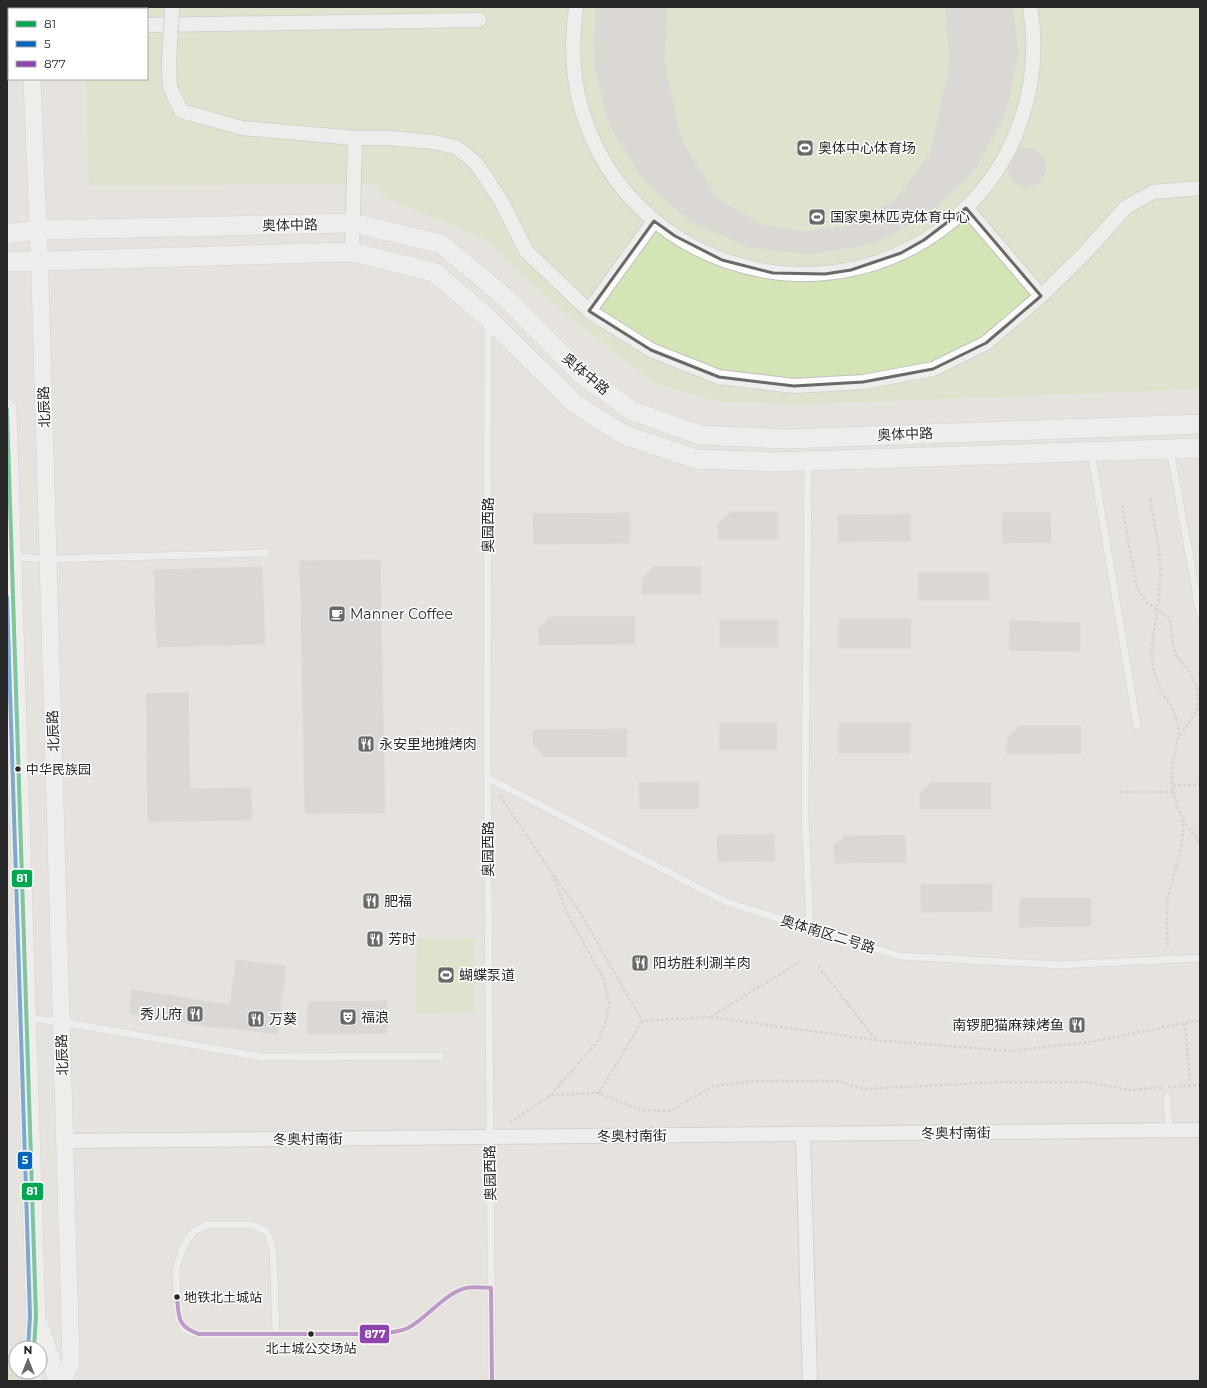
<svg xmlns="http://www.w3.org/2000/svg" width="1207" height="1388" font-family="Montserrat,'Noto Sans SC',sans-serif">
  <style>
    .green { fill: #c9e1b8 }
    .pitch { fill: #d3e5b5 }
    .building { fill: #cdcac7; stroke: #d1ceca }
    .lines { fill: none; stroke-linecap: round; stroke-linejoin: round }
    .service-casing { stroke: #c0bfbf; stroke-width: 8 }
    .minor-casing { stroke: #c0bfbf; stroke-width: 16 }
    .tertiary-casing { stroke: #c0bfbf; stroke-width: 18 }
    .secondary-casing { stroke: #c0bfbf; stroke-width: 20 }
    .path { stroke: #c3c2c2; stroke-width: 2.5; stroke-dasharray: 3 2; stroke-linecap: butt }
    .service { stroke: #fbfbfa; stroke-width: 7 }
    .minor { stroke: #fbfbfa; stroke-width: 14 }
    .tertiary { stroke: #fbfbfa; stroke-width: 17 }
    .secondary { stroke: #fbfbfa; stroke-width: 19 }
    .minor-bridge-casing { stroke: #c0bfbf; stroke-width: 16; stroke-linecap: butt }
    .minor-bridge { stroke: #fbfbfa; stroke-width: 14 }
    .bus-1-casing { stroke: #fff; stroke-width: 7 }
    .bus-2-casing { stroke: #fff; stroke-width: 7 }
    .bus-3-casing { stroke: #fff; stroke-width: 7 }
    .bus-1 { stroke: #00a651; stroke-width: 4 }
    .bus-2 { stroke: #0065bd; stroke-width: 4 }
    .bus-3 { stroke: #8e44ad; stroke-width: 4 }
    .marked { fill: none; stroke: #6a6968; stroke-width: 3; stroke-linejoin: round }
    .bus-dot { fill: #282828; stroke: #fff; stroke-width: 1.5 }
    .labels { text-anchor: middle; stroke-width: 3; stroke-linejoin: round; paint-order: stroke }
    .bus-label { font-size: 13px; fill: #282828; stroke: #fff; text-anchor: start }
    .poi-label { font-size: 14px; fill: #282828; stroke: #fff; text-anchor: start }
    .street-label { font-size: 14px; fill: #282828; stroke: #fff }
    .line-badge { stroke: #fff; stroke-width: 1.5 }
    .badge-label { font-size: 11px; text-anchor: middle; font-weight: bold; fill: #fff }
  </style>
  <rect width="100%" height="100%" fill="#e6e2de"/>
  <path class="green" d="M7 1354H16V1372H20V1381H7Z"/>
  <path class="pitch" d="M84 7H1200V389L808 404 720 402 654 383 553 303 487 240 380 195V184L89 185 86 79H147V9H84Z
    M417 938H475V1012L416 1013Z"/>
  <path class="building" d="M596 7H667L664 61 681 140 717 198 761 225 804 232 855 225 897 198 930 154 950 65 945 7H1013L1018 53 1005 115 974 171 929 215 872 244 810 254 748 247 690 221 643 179 610 126 594 65Z
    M1020 148 1034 149 1044 158 1046 171 1039 183 1026 187 1013 182 1007 170 1018 151Z
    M731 512H778V539H718V524Z
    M630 513V543L534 544 533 514Z
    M1002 513H1050L1051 542 1002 543Z
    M910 514V541L838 542V515Z
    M380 560 385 813 305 814 300 561Z
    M262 567 265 644 157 647 154 570Z
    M653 567H701V594H642V579Z
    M918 573H989V600H918Z
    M550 617H635V644L539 645V629Z
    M839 619H911V648H839Z
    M720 620H778V647H720Z
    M1010 621 1080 623V651L1009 650Z
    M188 693 190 789 251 788 252 820 148 822 146 694Z
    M720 723H777V750H719Z
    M839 723H910V753H839Z
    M1019 726H1081V753L1007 754V739Z
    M627 729V757H545L533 744V730Z
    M699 782V809H640L639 783Z
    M930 783H991V809H920V794Z
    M774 834 775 861 718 862 717 835Z
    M905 835 906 862 834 863V846L845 836Z
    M992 884V911L921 912V885Z
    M1020 898H1091V926L1020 927Z
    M236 960 286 966 277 1034 212 1026V1027L129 1014 132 990 230 1005Z
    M387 1001V1033L308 1034V1002Z"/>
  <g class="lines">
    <g class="service-casing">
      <path id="service" d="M488 322 487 754 492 1381
        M1170 449 1200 614
        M1091 452 1137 725
        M808 462 805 814 810 928
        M12 557 48 559 266 553
        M488 778 726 902 899 956 1059 965 1200 958
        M27 1018 62 1022 262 1057 440 1056
        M1167 1097 1169 1131
        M276 1334 273 1250 267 1232 252 1225H206L193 1232 183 1247 176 1269 177 1297 179 1319 184 1328 191 1332 199 1334H381C389 1332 400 1332 408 1328 429 1317 442 1295 466 1288 473 1286 483 1288 491 1288"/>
    </g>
    <g class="minor-casing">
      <path id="minor" d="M576 7C570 50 573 93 590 133 642 259 794 310 913 247 952 226 985 194 1006 155 1030 110 1039 57 1030 7
        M147 25 479 20
        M169 65 170 87 181 111 242 128 355 138H388L433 142 456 147 476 163 500 199 526 251 589 311 651 350 719 377 794 386 863 382 933 369 986 343 1041 296 1084 254 1126 207 1153 192 1200 188
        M966 208 1041 296
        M352 252 355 138
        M589 311 654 221
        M803 1134 810 1381
        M65 1141 1200 1130"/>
    </g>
    <g class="tertiary-casing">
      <path id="tertiary" d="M29 7V9
        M32 79 40 277 71 1362 63 1381"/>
    </g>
    <g class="secondary-casing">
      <path id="secondary" d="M7 234 38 230 353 223 441 244 506 298 580 373 632 411 701 435 786 439 1200 424
        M7 262 352 252 434 272 488 318 574 403 624 435 696 459 774 462 1200 448
        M7 409 36 1316 34 1348
        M39 1326 58 1381
        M32 1381V1372"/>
    </g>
    <path class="path" d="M1150 499C1155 527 1162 556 1160 584 1159 609 1151 634 1152 659 1153 670 1157 683 1162 693 1165 698 1169 701 1171 706 1174 711 1177 720 1178 726 1181 741 1172 755 1172 770 1171 786 1175 804 1182 817 1187 827 1196 835 1200 845
      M1122 506 1137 588 1146 602 1168 617 1171 623 1172 640 1176 655 1190 672 1196 685 1198 698 1197 710 1180 736
      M1173 785H1200
      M1120 792H1174
      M500 796 554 876 580 912 642 1021 710 1017 876 1040 1010 1051 1090 1042 1200 1020
      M1168 945C1167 930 1166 914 1168 898 1171 882 1176 869 1180 853 1183 841 1183 830 1183 818
      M818 966 875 1039
      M710 1017 801 961
      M1185 1023 1190 1085
      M1168 1087 1200 1085
      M599 1093 642 1021
      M551 1095 598 1041 606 1021 609 1003 604 980 566 911 554 878
      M510 1123 551 1095 599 1093 640 1110 670 1111 713 1086 752 1081H837L863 1089 999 1082H1087L1131 1090 1163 1087"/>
    <use href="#service" class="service"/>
    <use href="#minor" class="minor"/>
    <use href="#tertiary" class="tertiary"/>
    <use href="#secondary" class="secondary"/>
    <g class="minor-bridge-casing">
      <path id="minor-bridge" d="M169 65 172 7"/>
    </g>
    <use href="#minor-bridge" class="minor-bridge"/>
    <g class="bus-1-casing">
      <path id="bus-1" d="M7 409 36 1316 34 1348"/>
    </g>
    <g class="bus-2-casing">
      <path id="bus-2" d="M7 597 30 1316 28 1348"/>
    </g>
    <g class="bus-3-casing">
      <path id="bus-3" d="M177 1297C179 1317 177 1327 199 1334H381C390 1332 400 1332 408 1328 429 1317 443 1294 466 1288 474 1286 483 1288 491 1288L492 1381"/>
    </g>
    <use href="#bus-1" class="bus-1"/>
    <use href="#bus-2" class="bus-2"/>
    <use href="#bus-3" class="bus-3"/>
  </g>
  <path d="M0 0H1207V1388H0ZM966 208 1041 296 986 343 933 369 863 382 794 386 719 377 651 350 589 311 654 221 675 236 722 260 773 273 825 274 851 270 901 253 924 240Z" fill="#e6e2de" fill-opacity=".55" fill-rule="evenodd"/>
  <path class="marked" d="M966 208 1041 296 986 343 933 369 863 382 794 386 719 377 651 350 589 311 654 221 675 236 722 260 773 273 825 274 851 270 901 253 924 240Z"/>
  <defs>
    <g id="stadium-square" transform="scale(0.9)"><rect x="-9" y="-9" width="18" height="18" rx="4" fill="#6a6968" stroke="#fff"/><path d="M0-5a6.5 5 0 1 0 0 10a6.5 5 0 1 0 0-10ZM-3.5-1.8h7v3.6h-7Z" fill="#fff"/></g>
    <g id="cafe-square" transform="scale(0.9)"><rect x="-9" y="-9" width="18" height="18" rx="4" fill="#6a6968" stroke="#fff"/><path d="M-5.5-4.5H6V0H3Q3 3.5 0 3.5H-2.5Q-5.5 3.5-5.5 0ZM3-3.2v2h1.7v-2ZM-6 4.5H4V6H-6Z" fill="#fff"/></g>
    <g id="restaurant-square" transform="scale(0.9)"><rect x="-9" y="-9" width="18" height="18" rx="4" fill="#6a6968" stroke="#fff"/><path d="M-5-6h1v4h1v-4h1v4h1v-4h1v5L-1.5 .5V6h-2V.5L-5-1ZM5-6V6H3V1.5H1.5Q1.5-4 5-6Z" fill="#fff"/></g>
    <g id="theatre-square" transform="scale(0.9)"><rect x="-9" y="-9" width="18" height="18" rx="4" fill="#6a6968" stroke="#fff"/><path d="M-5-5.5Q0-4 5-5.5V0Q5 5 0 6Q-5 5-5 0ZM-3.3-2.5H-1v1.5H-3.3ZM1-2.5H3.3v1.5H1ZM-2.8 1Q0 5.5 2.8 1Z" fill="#fff"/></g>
  </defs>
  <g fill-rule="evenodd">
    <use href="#stadium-square" x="805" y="148"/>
    <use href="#stadium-square" x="817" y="217"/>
    <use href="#cafe-square" x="337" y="614"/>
    <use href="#restaurant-square" x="366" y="744"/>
    <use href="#restaurant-square" x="371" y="901"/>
    <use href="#restaurant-square" x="375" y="939"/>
    <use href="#restaurant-square" x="640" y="963"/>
    <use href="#stadium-square" x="446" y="975"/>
    <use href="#restaurant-square" x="195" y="1014"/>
    <use href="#theatre-square" x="348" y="1017"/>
    <use href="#restaurant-square" x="256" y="1019"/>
    <use href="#restaurant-square" x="1077" y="1025"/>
  </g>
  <g class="bus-dot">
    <circle cx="18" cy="769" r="3.5"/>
    <circle cx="177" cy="1297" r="3.5"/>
    <circle cx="311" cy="1334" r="3.5"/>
  </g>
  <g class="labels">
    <g class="bus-label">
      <text x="26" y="774">中华民族园</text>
      <text x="184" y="1302">地铁北土城站</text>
      <text x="311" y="1353" text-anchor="middle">北土城公交场站</text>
    </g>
    <g class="poi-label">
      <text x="818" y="153">奥体中心体育场</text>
      <text x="830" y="222">国家奥林匹克体育中心</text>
      <text x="350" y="619">Manner Coffee</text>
      <text x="379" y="749">永安里地摊烤肉</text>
      <text x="384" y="906">肥福</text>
      <text x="388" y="944">芳时</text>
      <text x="653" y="968">阳坊胜利涮羊肉</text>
      <text x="459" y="980">蝴蝶泵道</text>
      <text x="182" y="1019" text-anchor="end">秀儿府</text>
      <text x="361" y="1022">福浪</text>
      <text x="269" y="1024">万葵</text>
      <text x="1064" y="1030" text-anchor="end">南锣肥猫麻辣烤鱼</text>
    </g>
    <g class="street-label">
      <text transform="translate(290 225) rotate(-1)" y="5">奥体中路</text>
      <text transform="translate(586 374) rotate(40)" y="5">奥体中路</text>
      <text transform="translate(44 407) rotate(-92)" y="5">北辰路</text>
      <text transform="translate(905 434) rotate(-2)" y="5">奥体中路</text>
      <text transform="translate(488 525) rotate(-90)" y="5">奥园西路</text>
      <text transform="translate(53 731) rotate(-92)" y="5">北辰路</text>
      <text transform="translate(488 849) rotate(-90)" y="5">奥园西路</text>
      <text transform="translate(828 934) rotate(17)" y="5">奥体南区二号路</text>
      <text transform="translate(62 1055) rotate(-92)" y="5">北辰路</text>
      <text transform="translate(956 1133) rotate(-1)" y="5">冬奥村南街</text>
      <text transform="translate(632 1136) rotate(-1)" y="5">冬奥村南街</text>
      <text transform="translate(308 1139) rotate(-1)" y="5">冬奥村南街</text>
      <text transform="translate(490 1173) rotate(-91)" y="5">奥园西路</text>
    </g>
  </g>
  <g class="line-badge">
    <rect x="11" y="869" width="22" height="19" rx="4" fill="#00a651"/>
    <rect x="17" y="1151" width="16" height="19" rx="4" fill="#0065bd"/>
    <rect x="21" y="1182" width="23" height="19" rx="4" fill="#00a651"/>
    <rect x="359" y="1324" width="31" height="20" rx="4" fill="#8e44ad"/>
  </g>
  <g class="badge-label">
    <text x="22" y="882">81</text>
    <text x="25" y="1164">5</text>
    <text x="32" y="1195">81</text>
    <text x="375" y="1338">877</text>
  </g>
  <rect width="1207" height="1388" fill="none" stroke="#282828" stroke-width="16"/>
  <rect x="8" y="8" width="140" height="72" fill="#ffffff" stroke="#a9a9a9"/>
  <rect x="16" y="21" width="20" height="6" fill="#00a651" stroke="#a9a9a9"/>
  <text x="44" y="28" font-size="12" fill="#282828">81</text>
  <rect x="16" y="41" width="20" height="6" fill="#0065bd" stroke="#a9a9a9"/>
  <text x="44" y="48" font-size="12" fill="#282828">5</text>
  <rect x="16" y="61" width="20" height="6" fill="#8e44ad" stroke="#a9a9a9"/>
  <text x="44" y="68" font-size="12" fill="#282828">877</text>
  <g transform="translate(28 1360)"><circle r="19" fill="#ffffff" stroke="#a9a9a9"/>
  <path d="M0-3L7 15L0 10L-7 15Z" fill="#6a6968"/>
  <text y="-6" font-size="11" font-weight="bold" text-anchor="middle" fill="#282828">N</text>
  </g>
</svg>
